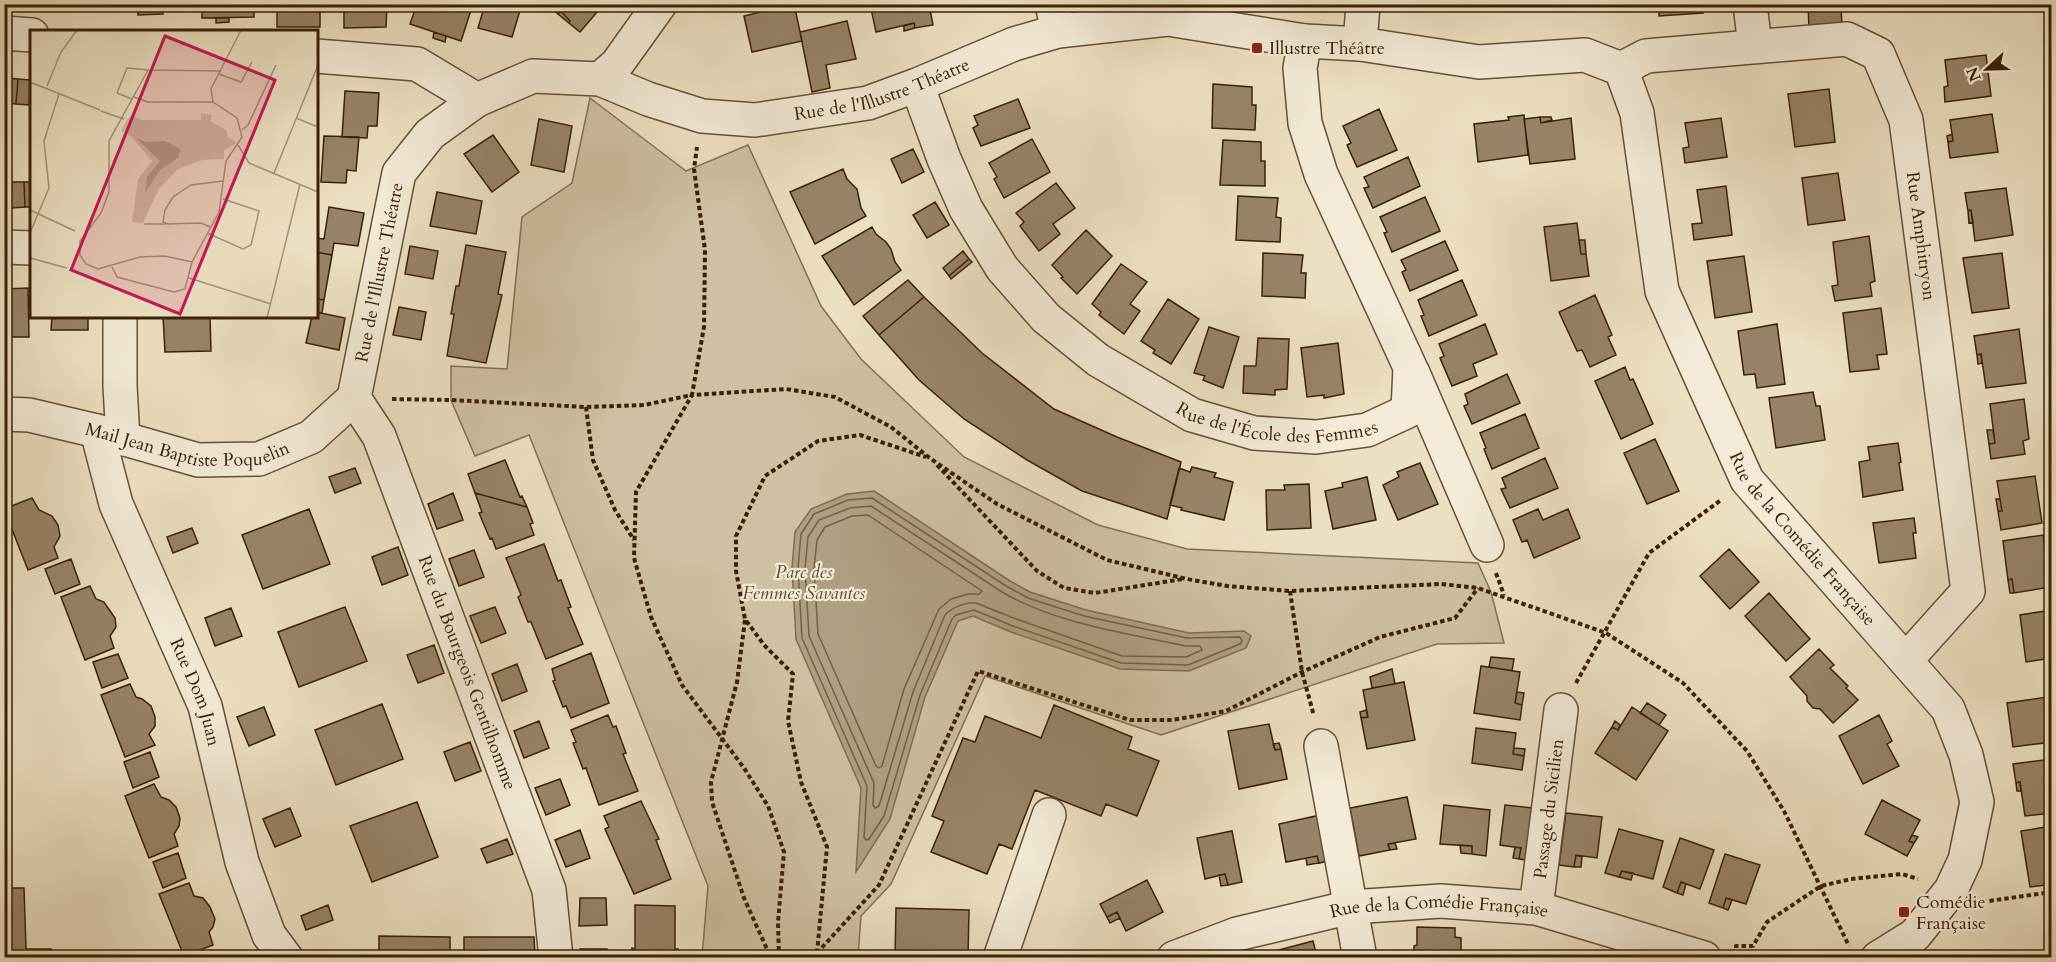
<svg xmlns="http://www.w3.org/2000/svg" width="2056" height="962" font-family="Cardo,serif">
  <style>
    .green { fill: #cec0a2; stroke: #847054; stroke-width: 1.5 }
    .water { fill: #af9f82; stroke: #806d50; stroke-width: 1.5 }
    .lines { fill: none; stroke-linecap: round; stroke-linejoin: round }
    .shore { stroke: #746044; stroke-width: 1.5 }
    .building { fill: #978468; stroke: #3a2106; stroke-width: 1.5 }
    .minor-casing { stroke: #665135; stroke-width: 36 }
    .path { stroke: #3a2106; stroke-width: 4; stroke-dasharray: 4.5 3; stroke-linecap: butt }
    .minor { stroke: #f3ebd7; stroke-width: 33 }
    .poi-dot { fill: #8f2418; stroke: #f3ebd7; stroke-width: 2 }
    .labels { text-anchor: middle; stroke-width: 4.5; stroke-linejoin: round; paint-order: stroke }
    .poi-label { font-size: 18px; fill: #3a2106; stroke: #f3ebd7; text-anchor: start }
    .street-label { font-size: 18px; fill: #3a2106; stroke: #f3ebd7 }
    .park-label { font-size: 18px; font-style: italic; fill: #5f492d; stroke: #f3ebd7 }
    .inset-road { fill: none; stroke: #a59477; stroke-width: 1.5 }
    .view { fill: #c2185b; fill-opacity: 0.15; stroke: #c2185b; stroke-width: 3 }
    .inset-edge { fill: none; stroke: #3a2106; stroke-width: 3 }
  </style>
  <rect width="100%" height="100%" fill="#ece0c2"/>
  <filter id="stains"><feTurbulence type="fractalNoise" baseFrequency=".00333" numOctaves="4"/><feColorMatrix values="0 0 0 0 .2 0 0 0 0 .09 0 0 0 0 .02 0 0 0 .5 -.17"/></filter>
  <radialGradient id="worn" r=".72"><stop offset=".6" stop-color="#630" stop-opacity="0"/><stop offset="1" stop-color="#630" stop-opacity=".3"/></radialGradient>
  <path class="green" d="M590 98 686 171 748 145 821 306 861 359 964 457 1098 525 1187 549 1478 563 1491 592 1504 643 1437 644 1161 735 985 676 891 884 861 916 858 957H702L708 886 529 435 475 456 451 400V366L507 369 522 217 572 183Z"/>
  <path class="water" d="M874 491 1010 581 1030 592 1086 610 1189 633 1244 631 1251 636 1246 648 1189 671 1120 669 1011 632 973 616 958 621 925 697 890 819 856 872 861 788 796 639 792 568 795 532 811 509 847 494Z"/>
  <g class="lines">
    <path class="shore" d="M872 498 1006 586 1028 598 1084 616 1187 638 1240 637 1242 641 1240 644 1188 665 1121 663 1013 626 974 610 956 615 952 619 920 695 884 816 869 839 866 840 864 837 867 786 802 638 798 568 801 534 814 514 848 500Z
      M871 506 1002 592C1057 624 1125 633 1186 646H1200L1202 650 1186 657 1122 656 1016 619 976 603C966 602 952 607 945 615L913 692 879 806 875 808 873 805 874 783 809 636 805 568 808 537 819 520 850 508Z
      M868 515 982 591 979 594H968L951 599 939 609 904 689 882 766 879 768 876 766 818 634 814 568 817 540 825 527 852 516Z"/>
  </g>
  <path class="building" d="M115 4V11H90V5L76 4Z
    M138 4H178V9H163V14L138 15Z
    M202 4H254V17L202 18Z
    M277 4H320V27H277Z
    M344 4H387L386 27 344 28Z
    M417 4H473L461 41 410 24Z
    M485 4H522L512 37 478 28Z
    M604 4 580 32 569 23 570 21 561 11 558 14 547 5Z
    M794 4 802 41 752 52 744 16Z
    M870 4H929L933 25 915 28 914 23 876 32Z
    M1659 4H1702L1703 13 1659 16Z
    M1808 4H1841L1842 27 1809 29Z
    M561 11 570 21 569 23 558 14Z
    M216 18H229V22L216 23Z
    M847 21 856 59 826 65 830 88 812 92 800 32Z
    M914 23 915 28 904 31V26Z
    M434 32 446 36 445 42 433 38Z
    M4 54H7L5 78 18 79 16 104 4 103Z
    M1986 55 1991 96 1945 102 1944 87 1948 86 1945 60Z
    M32 69 29 105 16 104 18 79 30 80Z
    M1213 84 1252 87V105H1256L1255 130 1212 128Z
    M1829 89 1835 142 1795 147 1788 94Z
    M345 91 379 93 377 126H368L367 138 342 137Z
    M1018 99 1030 128 981 146 973 128 978 125 974 116Z
    M1379 109 1397 150 1357 167 1347 145 1351 143 1343 126Z
    M1992 114 1998 152 1950 158 1948 142 1953 141 1950 120Z
    M1524 115 1528 155 1478 162 1474 124 1509 120 1508 117Z
    M1540 117H1551L1552 120 1541 123Z
    M1540 117 1541 123 1571 118 1575 159 1530 164 1524 119Z
    M1721 118 1727 157 1685 163 1683 148 1689 147 1685 123Z
    M539 119 572 126 564 172 531 165Z
    M1952 134 1953 141 1948 142 1947 136Z
    M493 135 519 172 492 192 464 154Z
    M324 136 359 137 356 171 347 170 346 183 321 182Z
    M1032 139 1050 172 1004 198 994 179 997 177 989 163Z
    M1223 140 1261 142V161H1265V186L1220 185Z
    M913 149 924 172 902 183 891 159Z
    M1408 157 1420 186 1373 208 1364 188 1369 187 1364 177Z
    M843 169 847 179 857 189 861 208 866 216 815 244 790 192Z
    M1838 173 1845 220 1808 225 1802 178Z
    M10 182H24L25 207 11 208V231H4V189H10Z
    M24 182H32V207H25Z
    M1056 183 1075 208 1053 224 1060 234 1039 251 1020 226 1024 222 1016 213Z
    M1726 186 1732 235 1694 240 1692 224 1702 223 1697 190Z
    M2006 188 2013 235 1975 241 1971 210 1968 211 1965 193Z
    M437 192 482 201 476 234 430 226Z
    M1238 196 1278 198 1276 217 1281 218 1280 242 1236 240Z
    M1425 197 1440 231 1392 252 1384 233 1387 232 1380 217Z
    M935 202 949 225 927 238 913 215Z
    M329 207 364 213 358 246 334 243 332 255 316 252V238L324 239Z
    M1971 210 1973 222 1969 223 1968 211Z
    M1577 223 1581 254H1586L1589 276 1551 281 1544 227Z
    M872 227 876 234 886 242 891 249 895 262 901 270 854 305 822 256Z
    M1086 230 1112 256 1077 294 1061 278 1063 277 1052 265Z
    M1869 236 1875 281 1870 283 1872 296 1835 301 1832 286 1838 285 1833 242Z
    M1579 240H1585L1586 254H1581Z
    M1445 241 1458 270 1410 291 1402 272 1406 270 1401 260Z
    M466 245 506 252 498 294 502 295 486 363 447 356 454 314H451L456 286H459Z
    M410 246 438 251 433 279 405 274Z
    M963 251 969 259 949 276 943 268Z
    M316 252 332 255 324 300 316 299Z
    M1263 253 1303 255 1301 273H1306L1305 298 1262 296Z
    M2002 253 2009 308 1972 313 1963 258Z
    M1744 256 1752 312 1715 318 1707 261Z
    M969 259 972 262 951 279 949 276Z
    M1121 264 1147 282 1130 304 1140 311 1124 334 1099 315 1101 312 1092 304Z
    M908 280 924 297 879 335 863 316Z
    M1462 280 1477 315 1429 336 1421 316 1424 315 1418 300Z
    M28 288 29 337H4V289Z
    M1595 295 1612 335 1608 337 1616 355 1590 367 1582 350 1577 351 1559 312Z
    M924 297 982 353 1054 409 1117 437 1181 462 1167 519 1082 491 1027 460 964 419 919 380 879 335Z
    M316 299 324 300 322 313 316 312Z
    M1168 299 1199 319 1171 364 1153 353 1155 350 1141 341Z
    M399 307 426 312 421 340 393 335Z
    M1881 308 1887 354 1877 355 1879 369 1850 372 1843 313Z
    M316 312 345 318 339 350 306 343 312 316H316Z
    M52 316H88V330H51Z
    M163 316H210L211 351 165 352Z
    M1485 324 1497 354 1473 364 1477 376 1452 386 1440 358 1444 356 1439 344Z
    M1777 324 1785 384 1757 388 1755 374 1744 375 1738 331Z
    M1209 327 1239 337 1223 388 1203 380 1205 376 1194 373Z
    M2019 329 2026 383 1986 388 1981 354 1977 355 1974 336Z
    M1258 338 1289 339 1287 389 1275 390V395L1243 393 1244 366H1256Z
    M1338 343 1344 394 1324 398V395L1307 397 1301 348Z
    M1981 354 1982 363 1978 364 1977 355Z
    M1625 367 1630 380 1633 379 1653 424 1621 439 1595 381Z
    M1507 374 1520 403 1472 424 1464 406 1468 404 1465 394Z
    M1813 392 1816 406H1820L1825 440 1776 448 1769 398Z
    M2024 399 2029 439 2023 441 2025 454 1991 459 1989 444 1995 443 1990 404Z
    M1525 414 1539 448 1492 469 1484 449 1486 448 1480 433Z
    M1987 430H1993L1995 443 1989 444Z
    M1655 439 1679 491 1647 504 1624 453Z
    M1898 443 1901 462 1899 463 1903 490 1863 497 1859 462 1870 460 1868 447Z
    M1545 458 1558 488 1510 508 1501 489 1506 488 1502 478Z
    M505 460 520 497 522 496 527 507 475 493 468 474Z
    M1420 463 1438 504 1398 520 1383 485 1399 477 1397 472Z
    M1192 467 1216 473 1214 477 1233 482 1224 520 1181 510 1182 508 1170 505 1179 468 1190 472Z
    M355 468 361 483 335 493 329 477Z
    M2035 476 2042 523 2001 530 1998 511H2002L1997 481Z
    M1367 477 1376 520 1333 529 1325 491 1343 487 1342 483Z
    M1309 484 1311 528 1267 530 1266 490H1285L1284 485Z
    M453 493 463 520 437 529 428 504Z
    M475 493 527 507 533 523 530 524 534 535 496 549 492 538 490 539 479 513 482 512Z
    M32 498 39 510 52 516 58 525 60 536 54 547 58 558 28 570 4 509Z
    M1996 499H2000L2002 511H1998Z
    M309 509 330 564 263 589 242 535Z
    M1538 509 1543 520 1568 509 1580 538 1534 558 1527 540 1522 542 1513 520Z
    M1914 518 1916 533H1913L1916 558 1879 563 1873 523Z
    M192 528 198 543 173 553 167 537Z
    M2043 535 2051 587 2014 593 2012 579 2008 580 2003 541Z
    M544 544 558 581 561 580 571 607 568 608 583 644 546 659 531 622H528L518 597 521 595 506 558Z
    M398 547 408 575 382 585 372 557Z
    M1729 549 1759 582 1730 609 1700 576Z
    M474 550 484 577 459 586 449 559Z
    M71 559 80 584 55 594 45 569Z
    M2012 579 2014 593H2010L2008 580Z
    M90 586 96 599 104 602 115 618 116 627 110 636 114 648 85 660 61 597Z
    M1769 593 1810 639 1786 661 1745 616Z
    M345 607 367 661 299 687 278 632Z
    M495 607 506 633 481 643 470 616Z
    M231 608 242 636 215 646 205 618Z
    M2052 610V658L2026 662 2020 615Z
    M434 645 444 673 418 683 407 655Z
    M1819 649 1834 665 1830 668 1848 686 1846 688 1858 700 1833 723 1820 709 1813 708 1807 701V696L1790 677Z
    M591 653 609 703 571 718 566 706 563 707 553 681 555 680 552 669Z
    M118 654 128 678 102 688 93 662Z
    M1491 657 1514 659 1512 671 1489 667Z
    M517 664 527 691 502 701 492 674Z
    M1481 666 1520 672 1515 703 1522 705 1520 720 1474 713Z
    M1392 669 1395 684 1372 688 1370 677Z
    M1404 682 1415 740 1367 749 1361 718 1368 717 1363 690Z
    M130 684 136 697 142 699 151 706 155 717V726L149 734 155 745 125 757 101 695Z
    M1517 692 1524 693 1522 705 1515 703Z
    M2047 697 2052 742 2013 747 2007 703Z
    M1647 703 1666 715 1659 725 1640 713Z
    M382 704 403 759 336 785 315 730Z
    M1054 705 1132 737 1128 749 1159 761 1137 816 1106 804 1101 816 1035 790 1012 849 999 844 987 874 931 852 944 821 932 816 963 738 975 742 985 716 1041 738Z
    M264 707 275 735 249 746 237 717Z
    M1632 707 1668 731 1636 780 1595 753 1612 727 1618 730Z
    M1366 710 1368 717 1361 718 1360 712Z
    M608 715 613 727 616 726 626 753 623 754 638 791 599 805 586 768 583 769 573 743 576 742 571 730Z
    M1879 715 1892 741 1887 744 1899 766 1863 784 1839 736Z
    M539 721 549 748 524 758 514 731Z
    M1615 721 1620 725 1618 730 1612 727Z
    M1269 724 1275 750 1281 749 1287 779 1239 789 1228 731Z
    M1476 728 1516 733 1513 754 1524 756 1522 770 1472 763Z
    M470 742 481 771 455 781 444 752Z
    M1279 743 1281 749 1275 750 1273 744Z
    M1514 748 1525 749 1524 756 1513 754Z
    M150 752 159 777 133 788 124 762Z
    M2052 759V813L2025 816 2020 782 2016 783 2013 764Z
    M560 779 570 805 546 815 535 788Z
    M2020 782 2021 791H2017L2016 783Z
    M154 784 161 797 169 800 176 807 180 818 179 826 174 834 178 846 149 858 125 796Z
    M1407 797 1416 839 1388 844 1390 850 1359 856 1350 808Z
    M1882 800 1920 820 1909 841 1914 843 1907 856 1865 834Z
    M641 801 659 839 656 840 671 879 634 894 605 829 609 827 604 816Z
    M417 802 438 857 372 882 350 826Z
    M1444 805 1490 810 1486 856 1472 854V846L1440 844Z
    M1505 805 1541 809 1535 861 1519 859 1521 848 1500 845Z
    M290 808 301 836 275 847 263 819Z
    M1566 813 1602 817 1597 858 1576 855 1574 867 1559 865Z
    M1325 814 1333 860 1319 863 1317 856 1286 862 1279 824Z
    M2052 826V884L2030 887 2021 831Z
    M1619 829 1663 841 1653 879 1622 871 1619 877 1605 873Z
    M580 830 590 858 566 867 555 840Z
    M1232 831 1242 882 1228 885 1225 874 1205 879 1197 838Z
    M1912 835 1918 837 1914 843 1909 841Z
    M1680 838 1714 850 1700 889 1681 882 1677 893 1663 887Z
    M507 839 513 854 487 863 481 849Z
    M1395 843 1397 849 1390 850 1388 844Z
    M1460 845 1472 846V854L1461 853Z
    M1515 847 1521 848 1519 859 1513 858Z
    M178 853 186 878 163 888 153 862Z
    M1725 854 1760 865 1746 904 1726 898 1723 908 1709 903Z
    M1576 855 1582 857 1581 867H1574Z
    M1317 856 1319 863 1307 865 1306 858Z
    M1622 871 1633 873 1631 880 1619 877Z
    M1225 874 1228 885 1221 886 1219 875Z
    M1147 880 1163 912 1126 931 1117 912 1107 917 1100 904Z
    M1681 882 1686 884 1683 895 1677 893Z
    M189 883 194 896 203 898 210 907 215 919 213 927 209 932 213 945 184 956 159 894Z
    M4 888H24L26 949H51L52 958H4Z
    M580 898H606L607 925 579 926Z
    M1726 898 1732 900 1728 910 1723 908Z
    M328 905 333 920 306 930 301 916Z
    M635 905 675 906V949H678L677 958H632V948L635 949Z
    M896 908 969 910 968 958H895Z
    M1117 912 1120 918 1110 923 1107 917Z
    M1417 927 1455 928V937L1461 938V958H1414V946L1417 945Z
    M379 936 450 937V958H379Z
    M464 937H534L535 958H464Z
    M1313 941 1316 953 1325 951 1327 958H1276L1275 951Z
    M580 949H607V958H580Z
    M213 950 217 958H192Z"/>
  <g class="lines">
    <g class="minor-casing">
      <g id="minor">
        <path d="M1052 4 1058 31"/>
        <path d="M1750 4 1755 46"/>
        <path d="M4 33 32 35"/>
        <path d="M1360 44 1363 4"/>
        <path d="M316 56 417 64 477 100"/>
        <path id="s1" d="M1621 69 1637 113 1662 291 1747 480 1948 709 1966 755 1977 802 1965 860 1951 890 1915 935 1878 958"/>
        <path id="s2" d="M1621 69 1646 56 1847 39 1878 54 1906 120 1968 591 1906 660"/>
        <path d="M600 79 617 64 660 4"/>
        <path id="s3" d="M917 85 944 159 966 209 1002 268 1046 318 1098 360 1192 415 1254 433 1316 437 1367 430 1408 411 1410 367 1321 174 1305 123 1300 68 1305 41"/>
        <path d="M4 247 32 248"/>
        <path d="M120 316V386L123 439"/>
        <path d="M1413 373 1487 545"/>
        <path id="s4" d="M354 398 399 173 430 134 477 100 533 76 600 79 648 99 702 116 755 120 868 103 917 85 1014 44 1058 31 1168 19 1305 41 1360 44 1479 62 1585 55 1621 69"/>
        <path id="s5" d="M354 398 379 436 549 890 556 958"/>
        <path id="s6" d="M4 414 29 415 97 431 198 460 259 459 311 437 354 398"/>
        <path id="s7" d="M97 431 116 504 205 706 242 862 269 935 286 958"/>
        <path d="M1321 746 1360 958"/>
        <path id="s8" d="M1536 908 1561 710"/>
        <path d="M1000 958 1049 815"/>
        <path id="s9" d="M1174 958 1237 934 1351 907 1441 901 1536 908 1704 958"/>
      </g>
    </g>
    <path class="path" d="M392 399 451 400 586 407 644 405 692 395 704 327 705 250 694 169 697 147
      M586 407 593 460 615 510 634 540
      M937 465 1037 571 1064 588 1095 593 1183 579
      M1496 573 1504 595
      M1290 591 1302 672 1314 716
      M745 620 737 682 711 782 712 802 744 898 771 958
      M1576 683 1649 553 1721 500
      M1982 902 2052 892
      M1736 948V946H1753L1767 922 1821 886 1851 879 1902 874 1918 879
      M817 953 827 847 801 782 788 721 793 674 764 645 745 619 736 571V536L765 476 818 441 860 435 926 457
      M779 958 778 922 784 852 768 806 744 768 682 685 651 617 634 558 636 492 692 395 786 389 835 397 891 427 931 459 997 504 1107 560 1187 579 1227 586 1290 591 1441 584 1478 588 1606 633 1683 683 1747 751 1784 811 1849 946
      M811 958 817 953 879 885 978 671 1130 720H1172L1226 711 1302 672 1380 637 1455 618 1478 588"/>
    <use href="#minor" class="minor"/>
  </g>
  <g class="poi-dot">
    <rect x="1251" y="42" width="12" height="12" rx="3"/>
    <rect x="1898" y="906" width="12" height="12" rx="3"/>
  </g>
  <g class="labels">
    <g class="poi-label">
      <text x="1269" y="54">Illustre Théâtre</text>
      <text x="1916" y="908">Comédie<tspan x="1916" dy="21">Française</tspan></text>
    </g>
    <g class="street-label">
      <text dy="6" stroke="none"><textPath href="#s4" startOffset="758">Rue de l'Illustre Théatre</textPath></text>
      <text dy="6" stroke="none"><textPath href="#s2" startOffset="453">Rue Amphitryon</textPath></text>
      <text dy="6" stroke="none"><textPath href="#s4" startOffset="128">Rue de l'Illustre Théatre</textPath></text>
      <text dy="6" stroke="none"><textPath href="#s3" startOffset="531">Rue de l'École des Femmes</textPath></text>
      <text dy="6" stroke="none"><textPath href="#s6" startOffset="188">Mail Jean Baptiste Poquelin</textPath></text>
      <text dy="6" stroke="none"><textPath href="#s1" startOffset="514">Rue de la Comédie Française</textPath></text>
      <text dy="6" stroke="none"><textPath href="#s5" startOffset="298">Rue du Bourgeois Gentilhomme</textPath></text>
      <text dy="6" stroke="none"><textPath href="#s7" startOffset="280">Rue Dom Juan</textPath></text>
      <text dy="6" stroke="none"><textPath href="#s8" startOffset="100">Passage du Sicilien</textPath></text>
      <text dy="6" stroke="none"><textPath href="#s9" startOffset="273">Rue de la Comédie Française</textPath></text>
    </g>
    <g class="park-label">
      <text x="804" y="578">Parc des<tspan x="804" dy="21">Femmes Savantes</tspan></text>
    </g>
  </g>
  <g transform="translate(30 30)">
    <rect width="288" height="288" fill="#ece0c2"/>
    <path d="M171 83 182 85 180 91 196 100 198 107 207 113 194 120V129L172 130 148 139 128 160 113 193 102 192 108 149 122 131 101 106 91 101 95 93 101 85 111 90H171Z" fill="#cec0a2"/>
    <path d="M106 108 116 112 135 111 150 119 149 127 130 140 115 163 117 147 130 131Z" fill="#af9f82"/>
    <path class="inset-road" d="M118 40 79 111V162L71 183 50 211V225L56 234 68 239 110 227 135 226 162 232M118 40 191 41M189 44 211 52 222 32M0 52 70 80M17 56 31 22 47 0M104 67 118 72H183M102 69 87 63 97 38 118 40M183 72 181 59 211 0M71 81 94 89M266 88 288 97M212 100 218 95 246 35M208 115 219 133 288 162M244 143 288 35M0 180 45 201M114 194H136M180 197 171 193 138 194 133 192 135 180 143 167 161 155 193 151M0 203 19 158 14 111 29 64M177 203 213 219 221 215 229 181 193 169M0 228 37 238M82 237 87 247 144 262 155 259 162 232 189 182 196 131 212 107 207 88 183 72M159 248 241 274M237 288 270 154"/>
    <path class="view" d="M135 6 245 50 150 284 41 240Z"/>
    <rect width="288" height="288" class="inset-edge"/>
  </g>
  <rect width="2056" height="962" fill="none" stroke="#ece0c2" stroke-width="24"/>
  <rect x="6" y="6" width="2044" height="950" fill="none" stroke="#3a2106" stroke-width="3"/>
  <rect x="12" y="12" width="2032" height="938" fill="none" stroke="#3a2106" stroke-width="1.5"/>
  <g transform="translate(1987 69) rotate(248)" stroke="#f3ebd7" stroke-width="4.5" paint-order="stroke">
  <path d="M0-4.5L10 22L0 15L-10 22Z" fill="#3a2106"/>
  <text y="-9" font-size="16" font-weight="bold" text-anchor="middle" fill="#3a2106">N</text>
  </g>
  <rect width="100%" height="100%" filter="url(#stains)"/>
  <rect width="100%" height="100%" fill="url(#worn)"/>
</svg>
